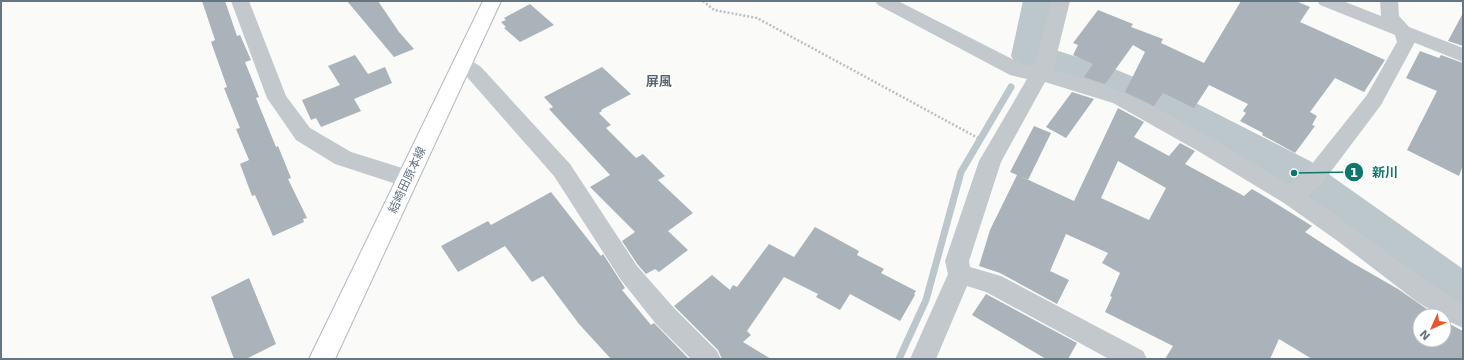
<svg xmlns="http://www.w3.org/2000/svg" width="1464" height="360" font-family="'DejaVu Sans','Noto Sans JP',sans-serif">
  <style>
    .lines { fill: none; stroke-linecap: round; stroke-linejoin: round }
    .stream { stroke: #bbc7cb; stroke-width: 7 }
    .river { fill: #bbc7cb; fill-rule: evenodd }
    .building { fill: #aab3b9; fill-rule: evenodd }
    .secondary-casing { stroke: #b3babf; stroke-width: 2 }
    .path { stroke: #bbbfc2; stroke-width: 2.5; stroke-dasharray: 2 2; stroke-linecap: butt }
    .minor { fill: #c3c8cc; fill-rule: evenodd }
    .tertiary { fill: #c3c8cc; fill-rule: evenodd }
    .secondary { fill: #fff; fill-rule: evenodd }
    .labels { text-anchor: middle; stroke-width: 4; stroke-linejoin: round; paint-order: stroke }
    .street-label { font-size: 12px; fill: #657683; stroke: #fff }
    .neighbourhood-label { font-size: 13px; font-weight: bold; fill: #57646e; stroke: #fff }
    .leader { fill: none; stroke: #0f766e; stroke-width: 1.5 }
    .callout-dot { fill: #0f766e; stroke: #fff; stroke-width: 1.5 }
    .mark-label { font-size: 12px; text-anchor: middle; font-weight: bold; fill: #fff }
    .callout-label { font-size: 13px; text-anchor: middle; font-weight: bold; fill: #0f766e; stroke: #fff; stroke-width: 4; stroke-linejoin: round; paint-order: stroke }
  </style>
  <rect width="100%" height="100%" fill="#fafaf8"/>
  <g class="lines">
    <path class="stream" d="M1027 61 1031 56
      M899 359 926 300 961 172 1011 87"/>
    <path class="river" d="M1023 1H1059L1052 49 1112 68 1194 102 1310 161 1463 269V319L1445 312 1278 185 1164 124 1084 88 1017 66 1011 56Z"/>
  </g>
  <path class="building" d="M202 1H225L237 36 240 35 251 60 245 62 259 97 256 98 276 147 278 146 291 178 288 179 307 218 303 219 304 222 273 236 255 195 252 196 240 164 249 160 236 129 240 128 224 88 227 87 211 42 215 40Z
    M347 1H378L399 32 414 49 394 57Z
    M1241 1H1296L1310 7 1300 22 1385 60 1364 92 1335 78 1310 112 1317 116 1312 125 1315 126 1295 153 1262 135 1263 133 1240 121 1246 113 1243 111 1248 104 1209 85 1194 108 1163 93 1154 106 1125 92 1145 52 1133 45 1105 84 1084 77 1093 64 1073 55 1078 45 1073 43 1098 10 1133 24 1131 27 1163 39 1161 43 1204 63Z
    M530 4 554 25 520 42 504 28 506 27 501 22 506 20 504 18Z
    M1463 13V46L1448 41Z
    M1420 51 1439 58 1441 55 1463 63V165L1459 176 1407 150 1437 91 1406 78Z
    M355 55 368 74 385 67 392 83 354 99 361 111 321 127 316 118 311 120 302 100 340 85 328 66Z
    M602 67 631 94 601 110 602 111 599 113 611 125 606 128 636 158 643 154 665 176 658 180 693 213 668 231 688 250 659 272 655 269 646 274 638 265 622 241 635 232 590 187 610 175 549 109 553 107 544 97Z
    M1072 92 1094 99 1066 138 1046 127Z
    M1118 108 1144 122 1134 137 1169 156 1180 143 1195 151 1185 164 1244 196 1252 189 1269 199 1312 226 1305 232 1351 262 1398 289 1437 316H1420V340H1444V321L1463 331V359H1312L1279 339 1270 359H1165L1173 346 1105 312 1112 297 1110 296 1120 273 1102 263 1108 253 1066 234 1050 271 1069 280 1057 304 1000 273 979 266 990 230 1017 175 1010 172 1034 126 1051 133 1028 180 1020 176 1074 201ZM1118 161 1166 188 1149 220 1101 198Z
    M551 192 601 256 603 254 625 288 622 290 651 325 654 323 689 359H611L579 324 543 276 532 282 505 246 458 272 441 246 488 221 491 225Z
    M815 227 859 251 857 255 884 269 881 273 916 291 914 294 915 295 900 321 850 294 840 310 816 297 818 294 784 277 747 331 751 335 743 342 771 359H722L718 350 674 306 712 275 730 290 733 285 737 287 769 244 794 257Z
    M249 278 276 344 246 359H234L211 297Z
    M986 294 1077 343 1068 359H1046L972 315Z"/>
  <g class="lines">
    <g class="secondary-casing">
      <path id="secondary" d="M483 1H501L335 359H309Z"/>
    </g>
    <path class="path" d="M703 1 714 10 757 18 978 138"/>
    <path class="minor" d="M231 1H249L286 96 310 128 351 152 415 172 418 178 415 184 407 187 390 182 335 164 296 140 267 98Z
      M875 1H898L1022 64 1034 66 1052 1H1070L1053 70C1139 89 1215 141 1290 185L1307 170 1367 95 1397 42 1394 32 1396 28 1403 26 1410 28 1415 42 1381 105 1323 182 1308 196C1360 231 1409 272 1463 304V328L1444 319V316H1440L1416 301 1339 242 1284 203 1198 151 1113 103 1045 82 1001 162 969 261 970 267 1001 276 1143 351 1147 359H1109L986 292 967 286 936 359H910L948 274 945 261 979 161 1027 79 1010 75 878 5Z
      M462 57 469 59 481 67 570 164 637 266 674 308 717 351 721 359H691L656 324 621 280 554 176 467 77 455 69 452 64 455 59Z"/>
    <path class="tertiary" d="M1317 1H1343L1381 16 1380 1H1398L1399 16 1409 27 1463 48V62L1320 5Z"/>
    <use href="#secondary" class="secondary"/>
  </g>
  <g class="labels">
    <g class="street-label">
      <text transform="translate(407 180) rotate(-65)" y="4">結崎田原本線</text>
    </g>
    <g class="neighbourhood-label">
      <text x="659" y="86">屏風</text>
    </g>
  </g>
  <path class="leader" d="M1294 173L1354 172"/>
  <g class="callout-dot">
    <circle cx="1294" cy="173" r="4"/>
    <circle cx="1354" cy="172" r="10"/>
  </g>
  <g class="mark-label">
    <text x="1354" y="177">1</text>
  </g>
  <g class="callout-label">
    <text x="1385" y="177">新川</text>
  </g>
  <rect width="1464" height="360" fill="none" stroke="#657683" stroke-width="4"/>
  <g transform="translate(1432 328) rotate(225)"><circle r="19" fill="#ffffff" stroke="#c1c8cd"/>
  <path d="M0-3L7 15L0 10L-7 15Z" fill="#e4572e"/>
  <text y="-6" font-size="11" font-weight="bold" text-anchor="middle" fill="#657683">N</text>
  </g>
</svg>
